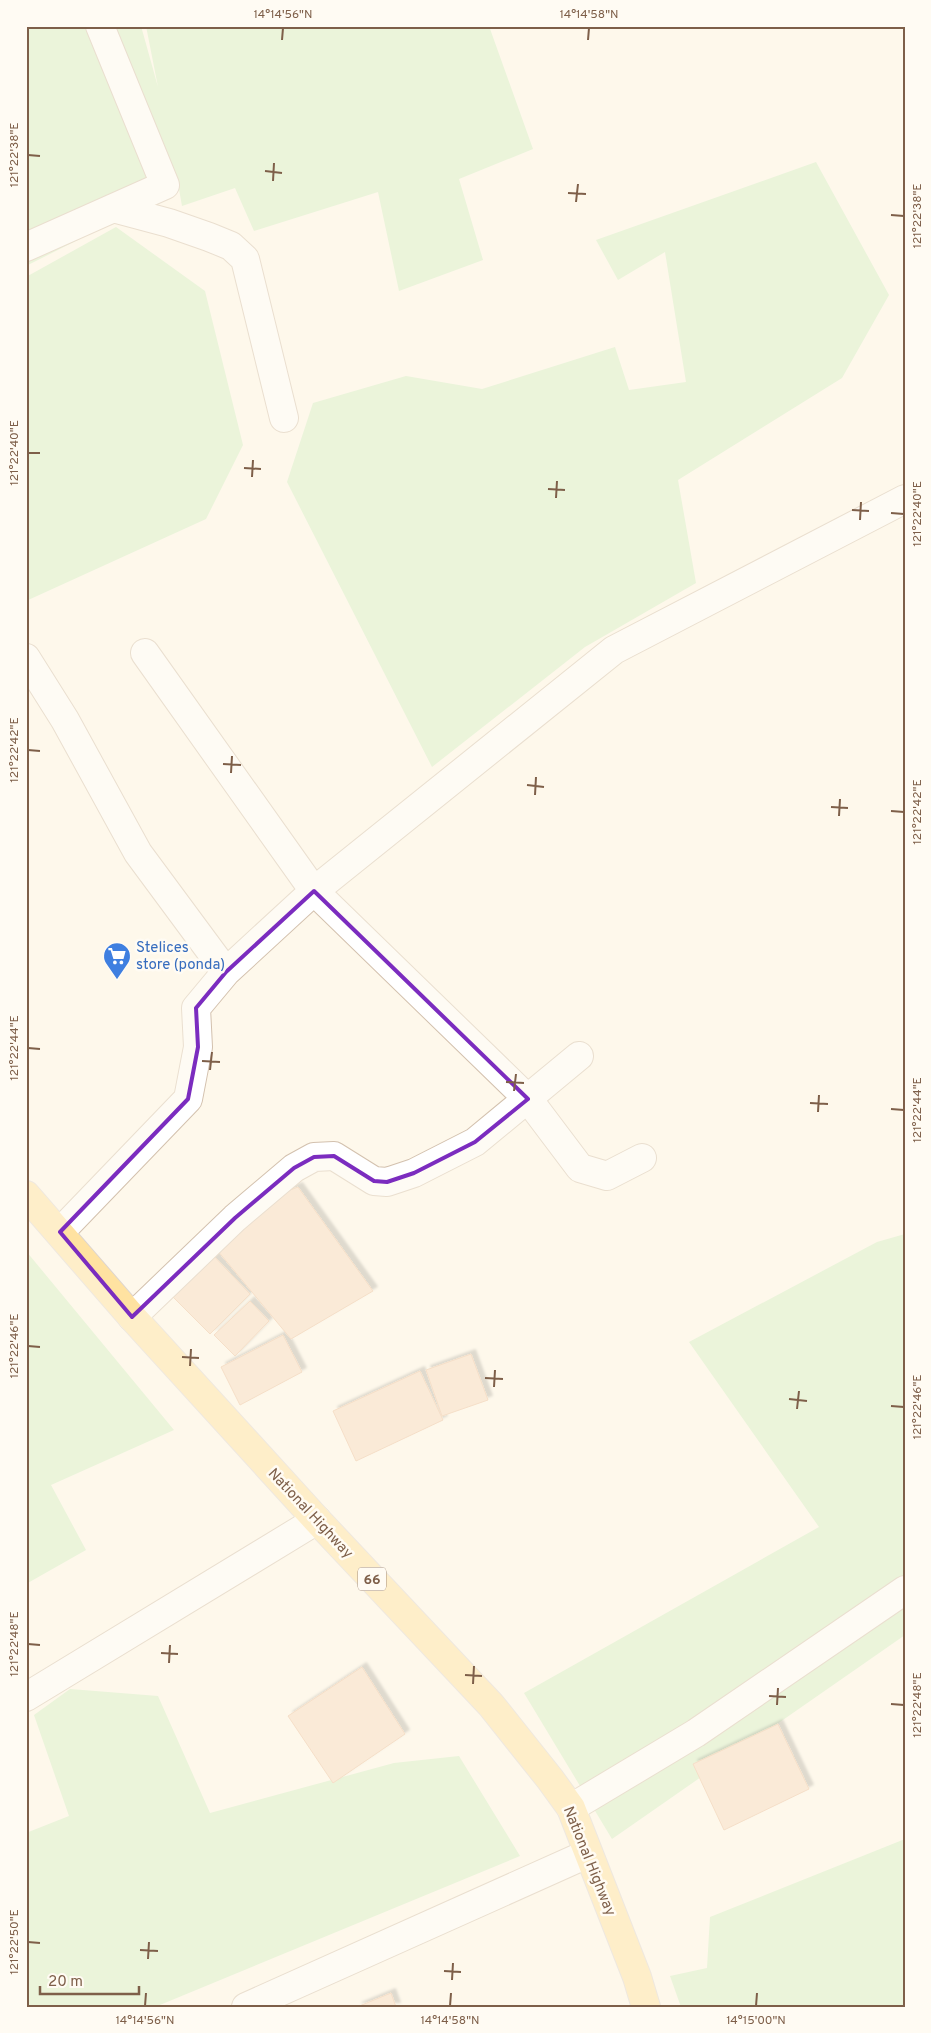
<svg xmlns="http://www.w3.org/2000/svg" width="931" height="2033" font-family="Overpass,sans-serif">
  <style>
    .green { fill: #d4efc6 }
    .building { fill: #f7d9bf; stroke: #ebc09d; filter: url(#shadow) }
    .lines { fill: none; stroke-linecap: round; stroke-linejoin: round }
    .minor-casing { stroke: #d3c1ae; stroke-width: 30 }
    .major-casing { stroke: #ddd5d0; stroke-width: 30 }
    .minor { stroke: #fff; stroke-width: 28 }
    .major { stroke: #ffe2a1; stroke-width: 28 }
    .marked { fill: none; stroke: #7b2cbf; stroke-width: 4; stroke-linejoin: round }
    .ticks { fill: none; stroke: #7e5f49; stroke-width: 2 }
    .labels { text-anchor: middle; stroke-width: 5; stroke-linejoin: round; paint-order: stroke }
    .shield { fill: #fffbf3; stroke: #a58e7c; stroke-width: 1 }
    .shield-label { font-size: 14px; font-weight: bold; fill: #7e5f49 }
    .shop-label { font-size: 15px; fill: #366cbe; stroke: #fffbf3; text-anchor: start }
    .street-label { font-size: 15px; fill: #7e5f49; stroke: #fffbf3 }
    .neatline { fill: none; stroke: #7e5f49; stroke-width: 2 }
    .ticks-label { font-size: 12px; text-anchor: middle; fill: #7e5f49 }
  </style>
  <defs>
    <filter id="shadow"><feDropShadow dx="4.5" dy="-4.5" stdDeviation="1" flood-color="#0004"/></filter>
  </defs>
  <rect width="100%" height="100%" fill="#fef8eb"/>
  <path class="green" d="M26 26H141L158 87 146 26H489L533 149 459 179 483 260 399 291 378 192 254 231 235 188 182 206 179 189 26 266Z
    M816 162 889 295 842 378 678 480 696 583 585 647 432 767 287 482 313 403 406 376 482 389 615 347 629 390 686 382 665 252 618 280 596 240Z
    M116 227 205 291 243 445 206 519 26 601V277Z
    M905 1234V1635L612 1839 524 1693 819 1527 689 1342 877 1242Z
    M26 1251 174 1430 51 1485 86 1550 26 1584Z
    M70 1689 158 1696 210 1813 394 1763 459 1756 520 1856 155 2007H26V1833L69 1816 34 1715Z
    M905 1839V2007H681L670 1976 707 1968 710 1917Z"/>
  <path class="building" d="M298 1187 373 1291 291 1339 217 1250 285 1192Z
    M210 1252 250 1294 210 1334 169 1293Z
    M250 1301 269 1321 235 1356 214 1335Z
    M283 1335 302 1372 240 1405 221 1367Z
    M471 1354 488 1400 442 1416 426 1370Z
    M420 1371 443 1420 356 1461 333 1411Z
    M362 1667 405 1734 333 1783 288 1716Z
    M778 1724 809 1789 724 1830 693 1764Z
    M391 1993 396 2007H357Z"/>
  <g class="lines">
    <g class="minor-casing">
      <path id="minor" d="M113 208 169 223 209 237 231 246 245 259 284 418
        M26 247 165 185 100 26
        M145 653 314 891 528 1099 580 1168 607 1176 642 1158
        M26 658 65 720 138 853 226 972
        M60 1232 188 1099 198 1047 196 1008 226 972 314 891 614 650 905 499
        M132 1317 235 1218 294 1168 314 1157 334 1156 374 1181 387 1182 414 1173 475 1142 579 1056
        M26 1697 317 1520
        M571 1808 696 1733 905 1590
        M246 2007 587 1854"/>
    </g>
    <g class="major-casing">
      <path id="major" d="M26 1195 132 1317 317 1520 491 1705 550 1779 571 1808 637 1977 646 2007"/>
    </g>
    <use href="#minor" class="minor"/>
    <use href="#major" class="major"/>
  </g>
  <path d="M0 0H931V2033H0ZM314 891 528 1099 475 1142 414 1173 387 1182 374 1181 334 1156 314 1157 294 1168 235 1218 132 1317 60 1232 188 1099 198 1047 196 1008 226 972Z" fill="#fef8eb" fill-opacity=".55" fill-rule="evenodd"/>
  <path class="marked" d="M314 891 528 1099 475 1142 414 1173 387 1182 374 1181 334 1156 314 1157 294 1168 235 1218 132 1317 60 1232 188 1099 198 1047 196 1008 226 972Z"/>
  <path class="ticks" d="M282 40 283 28M588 40 589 28M28 155 40 156M265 171 282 173M273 181 274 163M568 193 586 194M576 202 578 184M891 215 904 216M28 453H40M244 468 261 469M252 477 253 460M548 489 565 490M556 498 557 481M852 510 869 511M891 513 904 514M860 520 861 502M28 750 40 751M223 764 241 765M231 773 232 756M527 785 544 787M535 795 536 777M831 807 848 808M891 811 904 812M839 816 840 799M28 1048 40 1049M202 1061 220 1062M210 1070 212 1052M506 1082 524 1083M514 1091 516 1074M810 1103 828 1104M891 1109 904 1110M818 1112 819 1095M28 1346 40 1347M182 1357 199 1358M190 1366 191 1349M485 1378 503 1379M494 1387 495 1370M789 1399 807 1401M891 1406 904 1407M797 1409 799 1391M28 1644 40 1645M161 1653 178 1654M169 1663 170 1645M465 1675 482 1676M473 1684 474 1666M769 1696 786 1697M891 1704 904 1705M777 1705 778 1688M28 1942 40 1943M140 1950 158 1951M148 1959 149 1942M444 1971 461 1972M452 1980 453 1963M145 2006 146 1993M450 2006 451 1993M756 2006 757 1993"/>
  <defs>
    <g id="supermarket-pin" transform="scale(1.4375)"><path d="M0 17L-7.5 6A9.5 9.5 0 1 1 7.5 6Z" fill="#3f7fe0" stroke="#fffbf3"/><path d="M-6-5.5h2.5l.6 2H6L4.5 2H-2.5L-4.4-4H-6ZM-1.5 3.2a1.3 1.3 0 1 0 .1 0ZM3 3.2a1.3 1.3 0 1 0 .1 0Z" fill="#fff"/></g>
  </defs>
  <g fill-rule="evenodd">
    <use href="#supermarket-pin" x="117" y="956"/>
  </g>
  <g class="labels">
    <rect class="shield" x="358" y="1567.5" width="28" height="23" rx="4"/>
    <g class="shield-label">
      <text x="372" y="1584">66</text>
    </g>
    <g class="shop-label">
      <text x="136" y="952">Stelices<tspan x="136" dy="17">store (ponda)</tspan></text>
    </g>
    <g class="street-label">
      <text transform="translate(311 1513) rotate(47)" y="5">National Highway</text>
      <text transform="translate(590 1861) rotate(68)" y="5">National Highway</text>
    </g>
  </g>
  <rect width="931" height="2033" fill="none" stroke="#fffbf3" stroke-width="55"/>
  <path d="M40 1986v8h99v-8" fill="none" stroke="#7e5f49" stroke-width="2.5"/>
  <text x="48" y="1986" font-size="15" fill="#7e5f49" stroke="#fffbf3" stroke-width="4" paint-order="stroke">20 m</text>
  <rect x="28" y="28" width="876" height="1978" class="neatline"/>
  <g class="ticks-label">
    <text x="283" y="18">14°14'56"N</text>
    <text x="589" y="18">14°14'58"N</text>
    <text transform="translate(14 155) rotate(-90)" y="4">121°22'38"E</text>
    <text transform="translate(917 216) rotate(-90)" y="4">121°22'38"E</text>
    <text transform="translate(14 453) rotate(-90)" y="4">121°22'40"E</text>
    <text transform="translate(917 514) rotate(-90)" y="4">121°22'40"E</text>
    <text transform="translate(14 750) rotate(-90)" y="4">121°22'42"E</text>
    <text transform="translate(917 812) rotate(-90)" y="4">121°22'42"E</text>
    <text transform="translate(14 1048) rotate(-90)" y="4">121°22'44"E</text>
    <text transform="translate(917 1110) rotate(-90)" y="4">121°22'44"E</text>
    <text transform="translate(14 1346) rotate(-90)" y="4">121°22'46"E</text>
    <text transform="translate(917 1407) rotate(-90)" y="4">121°22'46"E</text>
    <text transform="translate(14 1644) rotate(-90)" y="4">121°22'48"E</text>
    <text transform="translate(917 1705) rotate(-90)" y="4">121°22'48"E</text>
    <text transform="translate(14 1942) rotate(-90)" y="4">121°22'50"E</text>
    <text x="145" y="2024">14°14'56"N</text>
    <text x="450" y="2024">14°14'58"N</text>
    <text x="756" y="2024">14°15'00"N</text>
  </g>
</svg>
